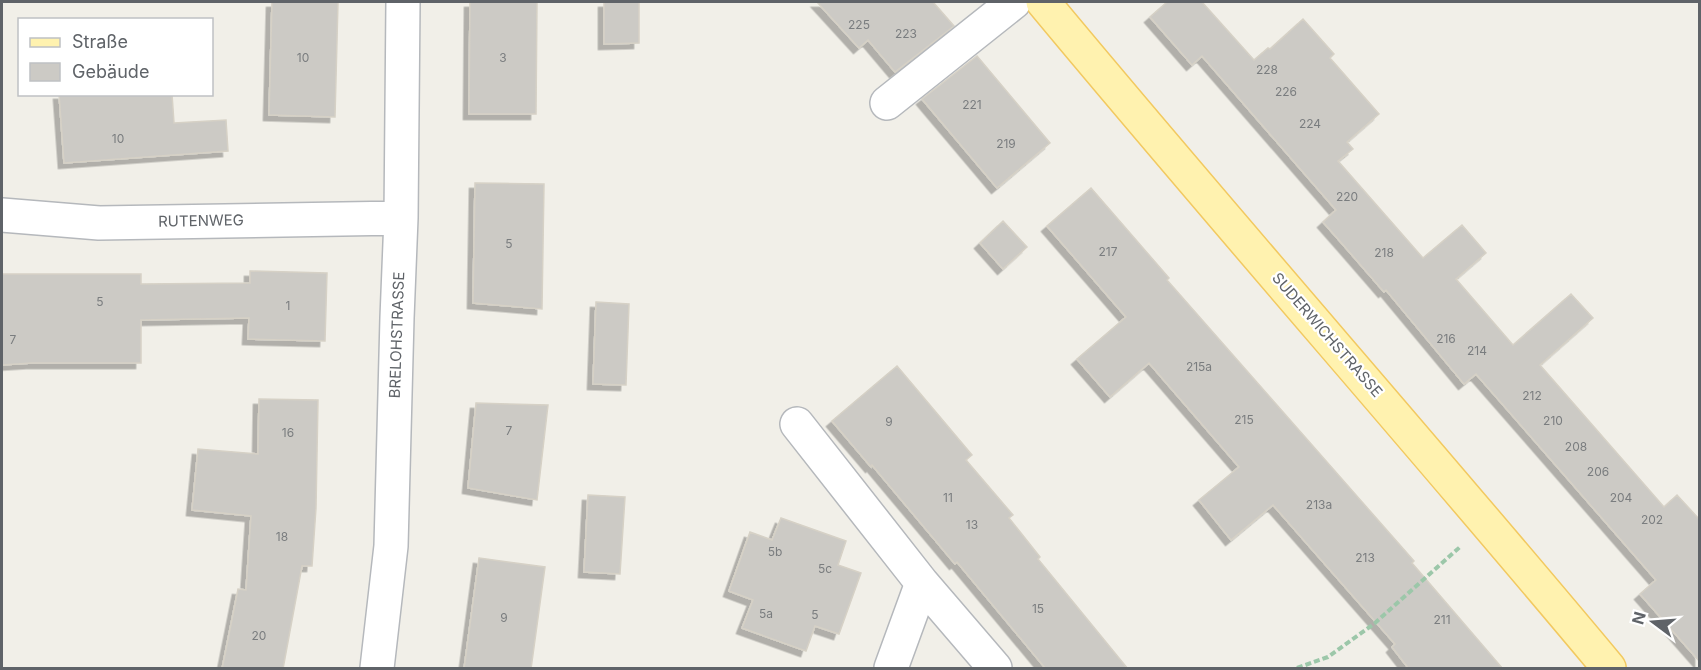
<svg xmlns="http://www.w3.org/2000/svg" width="1701" height="670" font-family="Inter,sans-serif">
  <style>
    .building { fill: #cccac5; stroke: #d6d1c6; stroke-width: 1.5; filter: url(#shadow) }
    .lines { fill: none; stroke-linecap: round; stroke-linejoin: round }
    .minor-casing { stroke: #b5b8bc; stroke-width: 36 }
    .major-casing { stroke: #f2c960; stroke-width: 36 }
    .path { stroke: #9cc7a9; stroke-width: 4; stroke-dasharray: 6 3; stroke-linecap: butt }
    .minor { stroke: #fff; stroke-width: 33 }
    .major { stroke: #fff2af; stroke-width: 33 }
    .labels { text-anchor: middle; stroke-width: 4.5; stroke-linejoin: round; paint-order: stroke }
    .number-label { font-size: 12px; fill: #7a7d7f }
    .street-label { font-size: 15px; fill: #5f6368; stroke: #fff }
  </style>
  <defs>
    <filter id="shadow"><feDropShadow dx="-5.5" dy="5.5" stdDeviation="0" flood-color="#0004"/></filter>
  </defs>
  <rect width="100%" height="100%" fill="#f1efe8"/>
  <path class="building" d="M272 2H338L335 117 269 115Z
    M470 2H537L536 114H469Z
    M604 2H639V43L604 44Z
    M817 2H933L954 26 895 72 868 40 859 48Z
    M1167 2H1202L1254 60 1268 48 1270 49 1303 19 1334 54 1330 58 1379 114 1347 142 1353 149 1338 161 1423 258 1462 225 1486 253 1456 279 1513 345 1571 294 1593 318 1540 365 1664 507 1677 495 1700 520V662L1640 594 1656 580 1476 374 1464 384 1386 290 1384 292 1345 247 1323 222 1336 210 1202 56 1192 65 1150 17Z
    M977 56 1050 143 997 188 922 99Z
    M59 94H172L174 123 226 120 228 151 64 163Z
    M475 183 544 184 542 309 473 303Z
    M1091 188 1169 278 1167 280 1414 561 1412 563 1503 669H1409L1392 647 1395 644 1273 505 1231 540 1199 500 1239 467 1149 363 1110 397 1077 359 1126 317 1047 226Z
    M1003 221 1027 247 1003 269 980 243Z
    M250 271 327 273 325 341 248 339 249 318 141 320V363H32L2 365V274H141V284L250 283Z
    M596 302 629 304 626 385 593 384Z
    M897 366 972 455 966 460 1013 515 1009 518 1040 557 1038 559 1128 669H1046L957 562 955 564 872 465 871 467 832 421Z
    M259 399 318 400 316 508 312 566H302L283 669H222L238 589 246 590 251 516 192 510 198 449 258 454Z
    M476 403 548 405 537 500 468 488Z
    M588 495 625 497 620 574 584 572Z
    M781 518 846 541 838 565 861 573 839 634 815 626 806 651 742 628 753 600 729 591 750 532 772 540Z
    M479 558 545 567 531 669H464Z"/>
  <g class="lines">
    <g class="minor-casing">
      <path id="minor" d="M887 103 1014 2
        M2 215 99 223 401 218
        M797 424 922 583
        M377 668 391 546 397 318 401 218 403 2
        M891 668 922 583 995 668"/>
    </g>
    <g class="major-casing">
      <path id="major" d="M1043 2C1229 226 1423 445 1609 668"/>
    </g>
    <path class="path" d="M1297 668 1328 657 1375 623 1460 547"/>
    <use href="#minor" class="minor"/>
    <use href="#major" class="major"/>
  </g>
  <g class="labels">
    <g class="number-label">
      <text x="859" y="29">225</text>
      <text x="906" y="38">223</text>
      <text x="303" y="62">10</text>
      <text x="503" y="62">3</text>
      <text x="1267" y="74">228</text>
      <text x="1286" y="96">226</text>
      <text x="972" y="109">221</text>
      <text x="1310" y="128">224</text>
      <text x="118" y="143">10</text>
      <text x="1006" y="148">219</text>
      <text x="1347" y="201">220</text>
      <text x="509" y="248">5</text>
      <text x="1108" y="256">217</text>
      <text x="1384" y="257">218</text>
      <text x="100" y="306">5</text>
      <text x="288" y="310">1</text>
      <text x="1446" y="343">216</text>
      <text x="13" y="344">7</text>
      <text x="1477" y="355">214</text>
      <text x="1199" y="371">215a</text>
      <text x="1532" y="400">212</text>
      <text x="1244" y="424">215</text>
      <text x="1553" y="425">210</text>
      <text x="889" y="426">9</text>
      <text x="509" y="435">7</text>
      <text x="288" y="437">16</text>
      <text x="1576" y="451">208</text>
      <text x="1598" y="476">206</text>
      <text x="948" y="502">11</text>
      <text x="1621" y="502">204</text>
      <text x="1319" y="509">213a</text>
      <text x="1652" y="524">202</text>
      <text x="972" y="529">13</text>
      <text x="282" y="541">18</text>
      <text x="775" y="556">5b</text>
      <text x="1365" y="562">213</text>
      <text x="825" y="573">5c</text>
      <text x="1038" y="613">15</text>
      <text x="766" y="618">5a</text>
      <text x="815" y="619">5</text>
      <text x="504" y="622">9</text>
      <text x="1442" y="624">211</text>
      <text x="259" y="640">20</text>
    </g>
    <g class="street-label">
      <text transform="translate(201 221) rotate(-1)" y="5">RUTENWEG</text>
      <text transform="translate(397 335) rotate(-88)" y="5">BRELOHSTRASSE</text>
      <text transform="translate(1327 335) rotate(49)" y="5">SUDERWICHSTRASSE</text>
    </g>
  </g>
  <rect width="1701" height="670" fill="none" stroke="#5f6368" stroke-width="6"/>
  <rect x="18" y="18" width="195" height="78" fill="#ffffff" stroke="#bfc1c3" stroke-width="1.5"/>
  <rect x="30" y="38" width="30" height="9" fill="#fff2af" stroke="#bfc1c3" stroke-width="1.5"/>
  <text x="72" y="48" font-size="18" fill="#5f6368">Straße</text>
  <rect x="30" y="63" width="30" height="18" fill="#cccac5" stroke="#bfc1c3" stroke-width="1.5"/>
  <text x="72" y="78" font-size="18" fill="#5f6368">Gebäude</text>
  <g transform="translate(1653 622) rotate(286)" stroke="#ffffff" stroke-width="4.5" paint-order="stroke">
  <path d="M0-4.5L10 22L0 15L-10 22Z" fill="#5f6368"/>
  <text y="-9" font-size="16" font-weight="bold" text-anchor="middle" fill="#5f6368">N</text>
  </g>
</svg>
